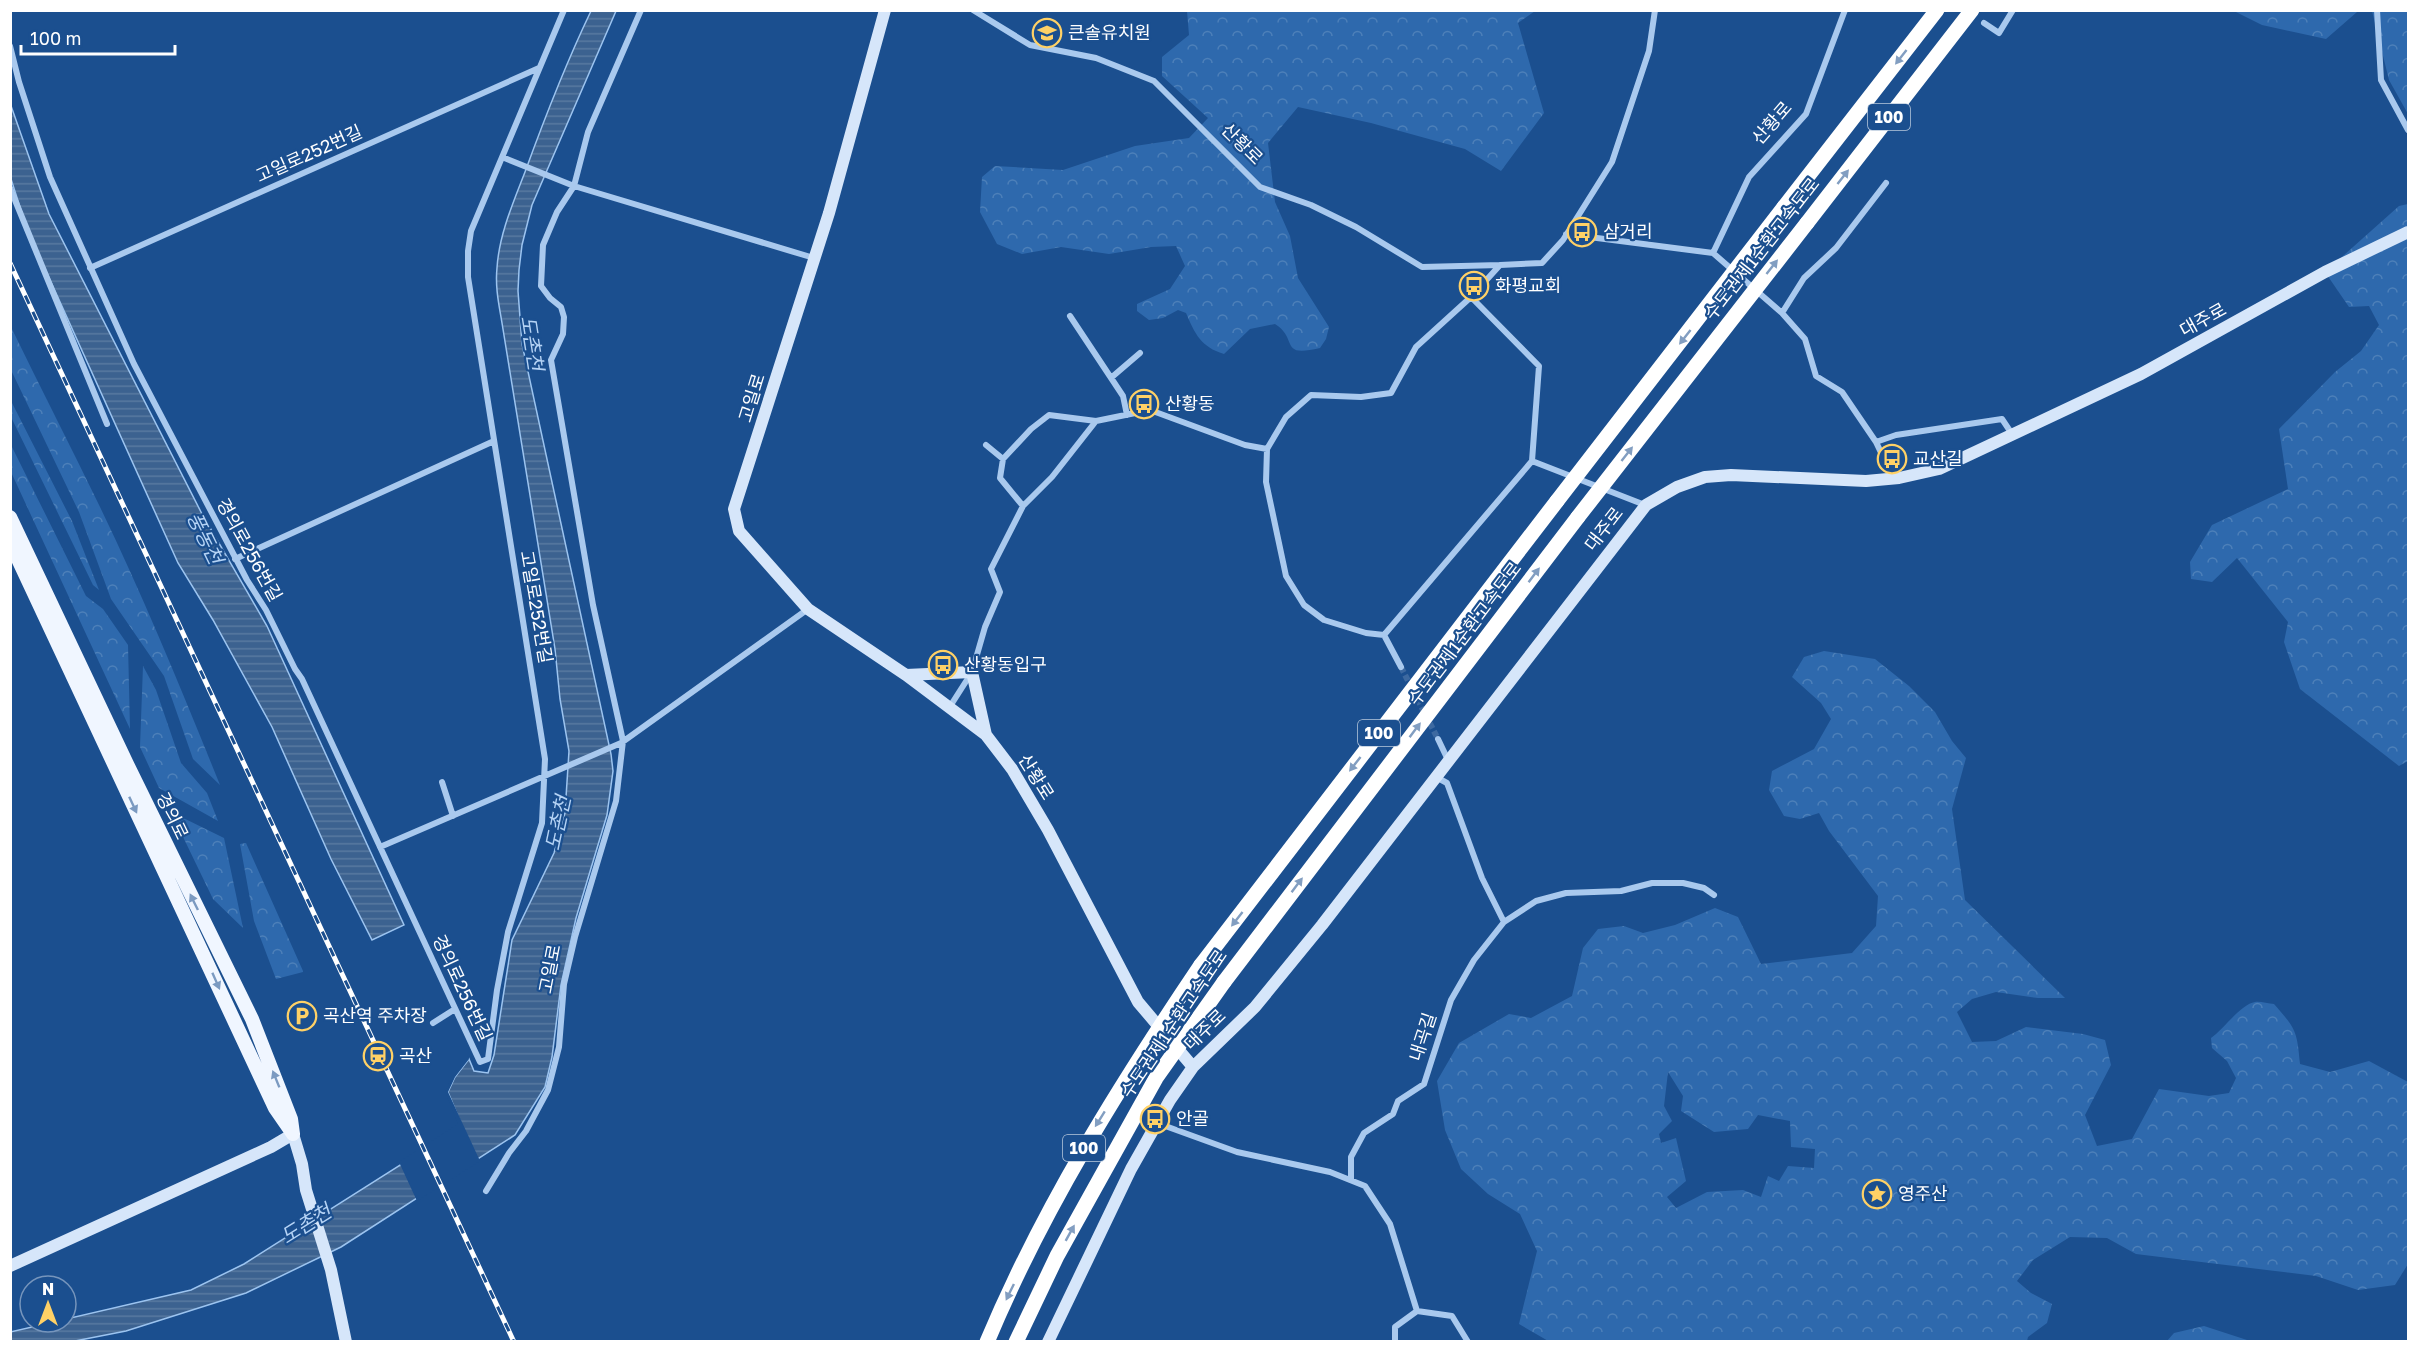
<svg xmlns="http://www.w3.org/2000/svg" width="2419" height="1352" font-family="'Golos Text','Noto Sans KR',sans-serif">
  <style>
    .forest { fill: url(#forest-crowns); fill-rule: evenodd }
    .water { fill: url(#water-rules); stroke: #9cc4f0; stroke-width: 1.5 }
    .pier { fill: #1b4f8f }
    .lines { fill: none; stroke-linecap: round; stroke-linejoin: round }
    .street-tunnel { stroke: #3d69a0; stroke-width: 6; stroke-dasharray: 6 3; stroke-linecap: butt }
    .street { stroke: #a9c9ee; stroke-width: 6 }
    .secondary { stroke: #d6e6fa; stroke-width: 12 }
    .primary { stroke: #f0f6ff; stroke-width: 14 }
    .highway { stroke: #fff; stroke-width: 15 }
    .rail-casing { stroke: #fff; stroke-width: 5 }
    .rail { stroke: #1b4f8f; stroke-width: 3; stroke-dasharray: 9; stroke-linecap: butt }
    .highway-bridge { stroke: #fff; stroke-width: 15 }
    .oneway { fill: #829ec1 }
    .oneway2 { fill: #7b9ac1 }
    .labels { text-anchor: middle; stroke-width: 4.5; stroke-linejoin: round; paint-order: stroke }
    .shield { fill: #1b4f8f; stroke: #bbcadd; stroke-width: 1.5 }
    .shield-label { font-size: 16px; font-weight: bold; fill: #fff }
    .poi-label { font-size: 18px; fill: #fff; stroke: #1b4f8f; text-anchor: start }
    .street-label { font-size: 18px; fill: #fff; stroke: #1b4f8f }
    .water-label { font-size: 20px; font-style: italic; fill: #b5d3f5; stroke: #1b4f8f }
  </style>
  <defs>
    <pattern id="forest-crowns" width="20" height="18" patternUnits="userSpaceOnUse" patternTransform="scale(1.5)"><rect width="20" height="18" fill="#2e69ad"/><path d="M2 6a3 3 0 1 1 6 0M12 15a3 3 0 1 1 6 0" fill="none" stroke="#4d80b9"/></pattern>
    <pattern id="water-rules" width="6" height="5" patternUnits="userSpaceOnUse" patternTransform="scale(1.5)"><rect width="6" height="5" fill="#3c6290"/><path d="M0 2.5h6" fill="none" stroke="#597aa1"/></pattern>
  </defs>
  <rect width="100%" height="100%" fill="#1b4f8f"/>
  <path class="forest" d="M1187 11H1535L1518 23 1544 113 1501 171 1465 149 1371 123 1298 107 1268 143 1275 202 1290 236 1298 278 1329 327 1326 339 1320 348C1278 358 1299 339 1275 324L1250 329 1224 354C1201 347 1195 334 1186 313L1178 310 1163 318 1149 320 1137 311V304L1170 289 1185 266 1176 246 1151 247 1109 254 1061 247 1022 254 997 244 980 212 982 177 995 166 1063 170 1135 146 1189 138 1208 118 1162 76V57L1189 35Z
    M2234 11H2365L2357 12 2326 39 2262 25Z
    M2372 11H2408V114L2389 80Z
    M2408 204V761L2399 766 2300 689 2284 642 2288 622 2237 558 2212 582 2191 579 2190 562 2212 525 2288 489 2279 429 2335 372 2361 351 2379 325 2369 306 2349 307 2325 272 2399 206Z
    M11 327C40 387 71 447 100 507 144 598 182 691 220 785L193 759 164 676 111 599 79 512 11 370Z
    M10 399 72 521 99 590 93 585 11 417Z
    M10 443 86 596 103 609 128 645 130 729 11 472Z
    M1824 651 1875 659 1909 686 1935 712 1952 741 1966 758 1952 809 1965 900 2065 998H2038L1996 992 1972 999 1957 1012 1972 1042 1996 1041 2026 1027 2083 1034 2105 1040 2111 1065 2085 1115 2097 1146 2132 1139 2159 1089 2209 1096 2229 1093 2236 1078 2227 1061 2212 1048 2211 1038C2224 1029 2241 1004 2255 1002 2260 1001 2268 1004 2274 1004 2296 1029 2297 1031 2300 1064L2330 1072 2369 1061 2408 1082V1264L2395 1285 2358 1290 2316 1276 2136 1254 2107 1238 2070 1237 2033 1260 2017 1281 2031 1293 2052 1304 2047 1323 2028 1337 2027 1341 1550 1342 1519 1324 1537 1251 1520 1214 1488 1194 1461 1169 1445 1130 1437 1081 1459 1043 1509 1014 1531 1018 1572 996 1583 948 1598 929 1624 926 1643 933 1675 925 1715 908 1738 917 1761 964 1852 953 1876 926 1878 896 1829 831 1819 813 1800 819 1784 816 1769 790 1772 771 1814 749 1831 719 1821 703 1792 677 1804 657ZM1668 1072 1683 1096 1681 1111 1714 1132 1748 1129 1758 1115 1790 1121 1791 1147 1815 1149 1814 1168 1788 1166 1779 1181 1768 1176 1761 1197 1743 1190 1707 1192 1676 1208 1667 1197 1686 1181 1676 1138 1661 1143 1659 1134 1672 1121 1664 1106Z
    M143 666 156 690 181 763 207 793 218 821 159 788 140 747Z
    M171 812 224 838 243 928 213 899Z
    M246 843 303 971V972L276 979 254 921 240 844Z
    M2204 1326 2247 1340 2250 1341H2167L2174 1333Z"/>
  <path class="water" d="M591 11H616L532 205 522 245 519 270 518 291 522 344 611 754 613 771 607 815 576 918 561 985 552 1057 545 1087 515 1135 341 1247 246 1293 126 1331 75 1341H11L10 1332 54 1322H66V1319L191 1290 244 1264 462 1126 448 1092 455 1077 469 1059 474 1071 488 1073 494 1055 512 940 554 853 565 813 569 751 560 699 555 649 502 323C499 305 495 287 497 268 499 235 513 203 525 172 545 117 566 63 591 11Z
    M10 103 49 214 202 514 267 626 404 925 372 940 331 859 272 727 213 620 178 563 27 229 11 179Z"/>
  <path class="pier" d="M468 1056 469 1059 455 1077 448 1092 480 1161 417 1201 399 1162 458 1124 445 1092 452 1076Z"/>
  <g class="lines">
    <path class="street-tunnel" d="M1401 667 1438 739"/>
    <path class="street" d="M973 10 1030 45 1096 58 1154 81 1260 187 1311 205 1356 227 1422 267 1500 265
      M2377 10 2381 80 2408 130
      M1984 23 1999 33 2013 10
      M10 46 19 82 50 177 134 364 247 580 266 610 295 669 302 679 480 1062 488 1059 497 990 508 932 542 823 545 759 468 277V251L471 231 564 10
      M502 157 574 186 814 258
      M10 188 107 424
      M1566 234 1713 253 1782 313 1805 339 1816 376 1842 392 1876 442 1893 478
      M1713 253 1749 177 1806 114 1845 10
      M90 268 539 68
      M1471 297 1539 366 1532 461
      M1782 313 1804 278 1836 248 1886 183
      M1070 316 1123 396 1127 415
      M1112 377 1140 353
      M1876 442 1896 435 2002 419 2012 434
      M986 445 1003 459
      M1023 506 1000 478 1003 459 1031 429 1049 415 1096 421
      M235 559 494 441
      M1384 635 1366 633 1324 620 1304 605 1286 576 1266 482 1267 449 1286 417 1311 395 1361 397 1391 393 1416 347 1471 297 1500 265 1542 263 1563 240 1612 162 1649 51 1655 10
      M1384 635 1532 461 1645 505
      M1384 635 1401 667
      M949 708 972 672 985 627 1000 592 991 569 1023 506 1052 477 1096 421 1150 410 1245 445 1267 449
      M1438 739 1448 760
      M1436 777 1447 783 1482 878 1504 922 1536 901 1566 893 1621 891 1652 883H1683L1704 888 1714 895
      M442 782 453 816
      M380 847 621 743 808 609
      M433 1023 455 1009
      M1157 1123 1237 1152 1330 1172 1365 1186 1390 1224 1417 1311 1452 1316 1468 1342
      M1351 1180V1157L1364 1133 1393 1114 1398 1101 1424 1084 1451 1000 1474 960 1504 922
      M486 1191 509 1153 526 1131 548 1090 559 1047 564 984 575 937 616 801 623 741 593 605 551 360 563 334 564 317 561 307 550 298 541 286 543 245 557 212 574 186 588 132 641 10
      M1395 1342V1327L1417 1311"/>
    <path class="secondary" d="M885 10 829 213 734 509 739 531 808 609 906 675 986 735 1012 769 1048 830 1138 1002 1193 1067
      M906 675 972 672 986 735
      M10 1266 271 1147 293 1134 302 1164 306 1190 331 1270 346 1342
      M1048 1342 1131 1169 1170 1100 1193 1067 1255 1007 1322 925 1646 505 1677 487 1705 477 1731 475 1866 481 1899 478 1939 469 2141 374 2325 272 2408 232"/>
    <path class="primary" d="M10 517 127 764 252 1019 291 1119 293 1134
      M10 542 275 1108 293 1134"/>
    <path class="highway" d="M1784 207 1937 10
      M1807 223 1972 10
      M1201 965 1557 501
      M1224 982 1578 517"/>
    <g class="rail-casing">
      <path id="rail" d="M10 263 514 1342"/>
    </g>
    <use href="#rail" class="rail"/>
    <path class="highway-bridge" d="M1557 501 1784 207
      M1578 517 1807 223
      M987 1342C1043 1208 1120 1085 1201 965
      M1016 1342 1057 1256 1156 1078 1224 982"/>
  </g>
  <defs><path id="oneway-solid" d="M-6-.8H1V-3.2L6.5 0L1 3.2V.8H-6Z" transform="scale(1.5)"/></defs>
  <g class="oneway">
    <use href="#oneway-solid" transform="translate(1901 57) rotate(128)"/>
    <use href="#oneway-solid" transform="translate(1843 177) rotate(-52)"/>
    <use href="#oneway-solid" transform="translate(1772 267) rotate(-52)"/>
    <use href="#oneway-solid" transform="translate(1685 337) rotate(128)"/>
    <use href="#oneway-solid" transform="translate(1627 454) rotate(-52)"/>
    <use href="#oneway-solid" transform="translate(1534 575) rotate(-53)"/>
    <use href="#oneway-solid" transform="translate(1415 730) rotate(-53)"/>
    <use href="#oneway-solid" transform="translate(1355 764) rotate(128)"/>
    <use href="#oneway-solid" transform="translate(1297 885) rotate(-53)"/>
    <use href="#oneway-solid" transform="translate(1237 919) rotate(128)"/>
    <use href="#oneway-solid" transform="translate(1100 1119) rotate(122)"/>
    <use href="#oneway-solid" transform="translate(1070 1233) rotate(-61)"/>
    <use href="#oneway-solid" transform="translate(1010 1292) rotate(116)"/>
  </g>
  <g class="oneway2">
    <use href="#oneway-solid" transform="translate(133 805) rotate(65)"/>
    <use href="#oneway-solid" transform="translate(194 902) rotate(-116)"/>
    <use href="#oneway-solid" transform="translate(216 981) rotate(66)"/>
    <use href="#oneway-solid" transform="translate(276 1079) rotate(-112)"/>
  </g>
  <defs>
    <g id="school-ring" transform="scale(1.5)"><circle r="9.5" fill="#1b4f8f" stroke="#ffd166" stroke-width="1.5"/><path d="M0-5L7-2L0 1L-7-2ZM-4 1L0 2.5L4 1V4Q0 6-4 4Z" fill="#ffd166"/></g>
    <g id="bus-ring" transform="scale(1.5)"><circle r="9.5" fill="#1b4f8f" stroke="#ffd166" stroke-width="1.5"/><path d="M-5-6H5V4H4V6H2V4H-2V6H-4V4H-5ZM-3.5-4V0h7V-4ZM-3.5 1.2v1.5H-2V1.2ZM2 1.2v1.5H3.5V1.2Z" fill="#ffd166"/></g>
    <g id="parking-ring" transform="scale(1.5)"><circle r="9.5" fill="#1b4f8f" stroke="#ffd166" stroke-width="1.5"/><path d="M-3.5-5.5H1a3.5 3.5 0 0 1 0 7H-1V5.5H-3.5ZM-1-3.4V-.6H.8a1.4 1.4 0 0 0 0-2.8Z" fill="#ffd166"/></g>
    <g id="station-ring" transform="scale(1.5)"><circle r="9.5" fill="#1b4f8f" stroke="#ffd166" stroke-width="1.5"/><path d="M-3-6H3Q5-6 5-4V2Q5 4 3 4L4.5 6H3L1.5 4h-3L-3 6H-4.5L-3 4Q-5 4-5 2V-4Q-5-6-3-6ZM-3.5-4v3h7v-3ZM-3.5 1v1.5H-2V1ZM2 1v1.5H3.5V1Z" fill="#ffd166"/></g>
    <g id="sight-ring" transform="scale(1.5)"><circle r="9.5" fill="#1b4f8f" stroke="#ffd166" stroke-width="1.5"/><path d="M0-6L1.8-2.2L6-1.7L2.9 1.2L3.7 5.4L0 3.3L-3.7 5.4L-2.9 1.2L-6-1.7L-1.8-2.2Z" fill="#ffd166"/></g>
  </defs>
  <g fill-rule="evenodd">
    <use href="#school-ring" x="1047" y="33"/>
    <use href="#bus-ring" x="1582" y="232"/>
    <use href="#bus-ring" x="1474" y="286"/>
    <use href="#bus-ring" x="1144" y="404"/>
    <use href="#bus-ring" x="1892" y="459"/>
    <use href="#bus-ring" x="943" y="665"/>
    <use href="#parking-ring" x="302" y="1016"/>
    <use href="#station-ring" x="378" y="1056"/>
    <use href="#bus-ring" x="1155" y="1119"/>
    <use href="#sight-ring" x="1877" y="1194"/>
  </g>
  <g class="labels">
    <g class="shield">
      <rect x="1868" y="104" width="42" height="26" rx="4.5"/>
      <rect x="1358" y="720" width="42" height="26" rx="4.5"/>
      <rect x="1063" y="1135" width="42" height="26" rx="4.5"/>
    </g>
    <g class="shield-label">
      <text x="1889" y="123">100</text>
      <text x="1379" y="739">100</text>
      <text x="1084" y="1154">100</text>
    </g>
    <g class="poi-label">
      <text x="1068" y="39">큰솔유치원</text>
      <text x="1603" y="238">삼거리</text>
      <text x="1495" y="292">화평교회</text>
      <text x="1165" y="410">산황동</text>
      <text x="1913" y="465">교산길</text>
      <text x="964" y="671">산황동입구</text>
      <text x="323" y="1022">곡산역 주차장</text>
      <text x="399" y="1062">곡산</text>
      <text x="1176" y="1125">안골</text>
      <text x="1898" y="1200">영주산</text>
    </g>
    <g class="street-label">
      <text transform="translate(1772 123) rotate(-49)" y="6">산황로</text>
      <text transform="translate(1242 144) rotate(45)" y="6">산황로</text>
      <text transform="translate(309 154) rotate(-24)" y="6">고일로252번길</text>
      <text transform="translate(1762 249) rotate(-52)" y="6">수도권제1순환고속도로</text>
      <text transform="translate(2203 320) rotate(-29)" y="6">대주로</text>
      <text transform="translate(752 398) rotate(-73)" y="6">고일로</text>
      <text transform="translate(1604 529) rotate(-52)" y="6">대주로</text>
      <text transform="translate(249 550) rotate(61)" y="6">경의로256번길</text>
      <text transform="translate(536 607) rotate(80)" y="6">고일로252번길</text>
      <text transform="translate(1465 634) rotate(-53)" y="6">수도권제1순환고속도로</text>
      <text transform="translate(1036 777) rotate(58)" y="6">산황로</text>
      <text transform="translate(172 816) rotate(64)" y="6">경의로</text>
      <text transform="translate(550 969) rotate(-79)" y="6">고일로</text>
      <text transform="translate(462 988) rotate(65)" y="6">경의로256번길</text>
      <text transform="translate(1174 1024) rotate(-56)" y="6">수도권제1순환고속도로</text>
      <text transform="translate(1205 1030) rotate(-44)" y="6">대주로</text>
      <text transform="translate(1423 1037) rotate(-72)" y="6">내곡길</text>
    </g>
    <g class="water-label">
      <text transform="translate(532 343) rotate(81)" y="7">도촌천</text>
      <text transform="translate(205 538) rotate(64)" y="7">풍동천</text>
      <text transform="translate(558 823) rotate(-78)" y="7">도촌천</text>
      <text transform="translate(306 1224) rotate(-32)" y="7">도촌천</text>
    </g>
  </g>
  <rect width="2419" height="1352" fill="none" stroke="#ffffff" stroke-width="24"/>
  <g transform="translate(48 1304)"><circle r="28" fill="#1b4f8f" stroke="#7695bc" stroke-width="1.5"/>
  <path d="M0-4.5L10 22L0 15L-10 22Z" fill="#ffd166"/>
  <text y="-9" font-size="16" font-weight="bold" text-anchor="middle" fill="#ffffff">N</text>
  </g>
  <path d="M21 45v9h154v-9" fill="none" stroke="#ffffff" stroke-width="3"/>
  <text x="30" y="45" font-size="18" fill="#ffffff" stroke="#1b4f8f" stroke-width="4.5" paint-order="stroke">100 m</text>
</svg>
